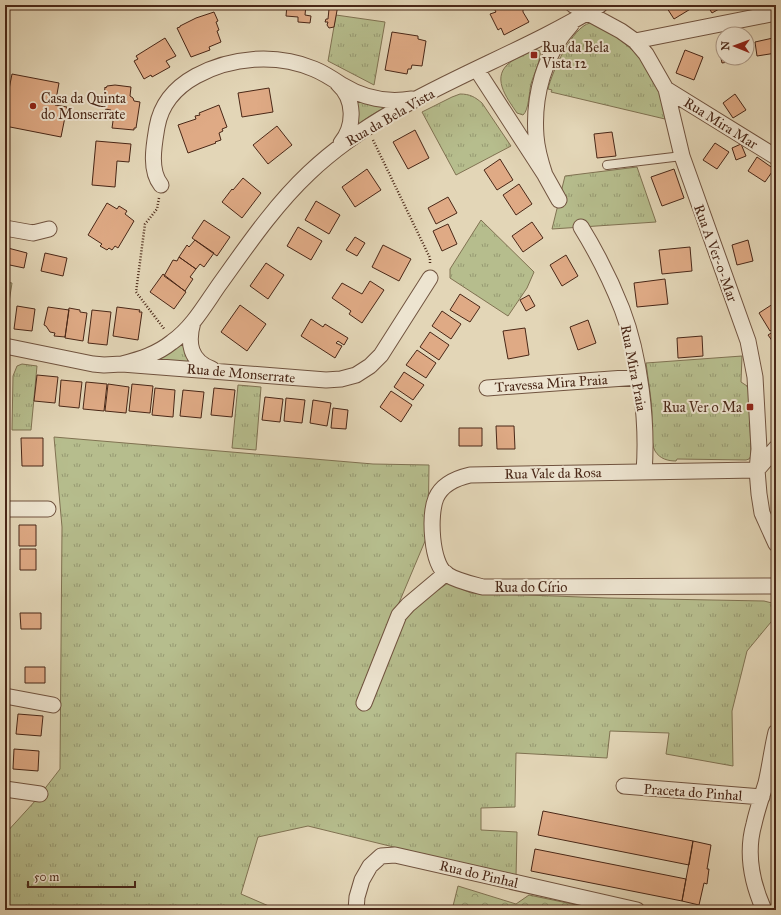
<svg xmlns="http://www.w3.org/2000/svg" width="781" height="915" font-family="'IM FELL Great Primer',serif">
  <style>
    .grass { fill: url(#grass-tufts); stroke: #807252 }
    .forest { fill: url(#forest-crowns); stroke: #807252 }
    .building { fill: #dfaa85; stroke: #492717 }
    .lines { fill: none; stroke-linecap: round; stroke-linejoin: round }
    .service-casing { stroke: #70533f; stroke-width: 10 }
    .minor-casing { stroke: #70533f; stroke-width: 17 }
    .path { stroke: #492717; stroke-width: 2.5; stroke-dasharray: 1 2; stroke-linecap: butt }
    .service { stroke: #ede4d0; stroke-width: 8 }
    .minor { stroke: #ede4d0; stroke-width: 15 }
    .poi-dot { fill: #8f2418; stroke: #ede4d0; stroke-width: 1.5 }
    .labels { text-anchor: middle; stroke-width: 4; stroke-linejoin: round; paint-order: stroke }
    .poi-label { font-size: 14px; fill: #492717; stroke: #ede4d0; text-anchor: start }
    .street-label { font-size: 14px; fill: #492717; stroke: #ede4d0 }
  </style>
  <defs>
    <pattern id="grass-tufts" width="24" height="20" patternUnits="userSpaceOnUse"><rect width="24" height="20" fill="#b6bd8d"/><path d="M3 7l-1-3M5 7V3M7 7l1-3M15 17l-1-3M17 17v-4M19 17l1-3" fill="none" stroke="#969a72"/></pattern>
    <pattern id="forest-crowns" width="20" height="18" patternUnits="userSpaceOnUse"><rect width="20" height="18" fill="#b6bd8d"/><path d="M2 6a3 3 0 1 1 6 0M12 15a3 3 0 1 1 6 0" fill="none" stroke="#969a72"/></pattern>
  </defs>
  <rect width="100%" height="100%" fill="#e3d6b7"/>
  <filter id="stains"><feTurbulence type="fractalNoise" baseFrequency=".005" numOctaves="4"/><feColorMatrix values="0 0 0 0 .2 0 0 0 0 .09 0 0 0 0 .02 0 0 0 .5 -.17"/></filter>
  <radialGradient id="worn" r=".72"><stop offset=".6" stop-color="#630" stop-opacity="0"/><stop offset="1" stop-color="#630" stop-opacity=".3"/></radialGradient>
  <path class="grass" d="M336 15 385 22 374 85 328 61Z
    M590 23C604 27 626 43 636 54 649 67 669 101 665 119L551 92 552 90 548 89C552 72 572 27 590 23Z
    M535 49 540 51C542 58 533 76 531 84 529 92 529 110 523 115L517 113C507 98 489 76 512 61 519 57 527 53 535 49Z
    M460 94C470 94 475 97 482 103L511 146 456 175 422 112 452 97Z
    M355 98 387 106 370 116 357 125Z
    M637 167 656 222 552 229 565 176Z
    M481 220 534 272 527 288 508 316 450 278V269Z
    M5 282 12 283 5 328Z
    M184 343 192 362 157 360 171 352Z
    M742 356 741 382 747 386 749 390 751 456 749 459 746 460 677 459 676 461C668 461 660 459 655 451 650 442 652 422 652 412 651 395 648 379 646 363Z
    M22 364 37 366 31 430H12L13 376 17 366Z
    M238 385 261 387 256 450 232 448Z
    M54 437 373 464 429 465 428 534 356 705 367 710 406 612 448 583 471 593 608 598 764 601 776 604V616L747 651 732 711 733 766 666 754 669 733 610 731 607 758 516 753 515 807 481 808V830L517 832 516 877 308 826 258 837 241 894 278 910H5V834L36 800 60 769 62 527Z"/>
  <path class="forest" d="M458 886 516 904 529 895 601 910H452Z"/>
  <path class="building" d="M287 5H306L305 15 311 16 310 23 298 22V17L286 16Z
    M313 5H338L334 27 329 28 327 25 328 22H325L326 19H328L329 9 314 7Z
    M492 5H524L526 8 523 9V12L529 22 504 35 501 28 498 30 490 14 496 12Z
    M665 5H697L674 19Z
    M707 5H726L712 13Z
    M214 12 218 21 216 22 219 30 217 31 221 42 209 47 210 50 191 57 177 28 180 27V26L196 18Z
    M392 32 418 36V39L426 41 422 66 412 65 411 69H408L407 74 385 70Z
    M165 38 176 56 166 61 170 67 152 77 151 75 144 79 134 61 138 59 136 56Z
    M773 38 776 53 757 56 755 42Z
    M723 48V58H740V60L722 63 719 49Z
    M685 50 703 57 694 80 676 73Z
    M12 74 59 83 55 105 67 107 61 137 5 126V110Z
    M115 85 131 87 130 96 133 98 134 101 140 102 136 128H134V130L112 128 113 121 110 118 111 110 105 109 103 106 105 87 106 88 107 86Z
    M269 88 273 112 242 117 238 93Z
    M735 94 746 110 733 118 723 103Z
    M219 105 227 127 222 129 223 131 219 133 221 140 215 142 216 143 188 153 178 125 196 119 195 116 200 115 199 113Z
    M277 126 292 145 268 164 253 145Z
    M415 130 429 158 408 169 393 142Z
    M612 132 616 156 597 158 594 134Z
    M96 141 131 144 129 162 117 161 115 187 92 185Z
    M715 143 729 152 717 169 703 160Z
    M741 144 746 156 736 160 732 148Z
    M757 157 774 169 765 182 748 171Z
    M500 159 513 180 497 190 484 170Z
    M367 169 381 190 355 207 342 187Z
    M674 169 684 198 662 206 651 177Z
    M243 178 261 193 242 218 222 202 232 189 233 190Z
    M519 184 532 204 516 215 503 195Z
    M448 197 457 213 436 224 428 208Z
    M316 201 340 215 329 234 305 220Z
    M107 203 117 209 119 206 127 211 125 214 134 221 118 248 115 246 112 250 109 248 107 250 100 246 102 244 88 235Z
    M204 220 230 237 217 256 192 238Z
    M532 222 543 238 523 252 512 236Z
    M448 224 457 244 442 251 433 231Z
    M298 227 322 241 311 260 287 246Z
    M355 237 365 243 357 256 346 250Z
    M195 240 214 253 204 267 200 264 196 269 179 257 187 245 189 247Z
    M748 240 753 261 737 265 732 245Z
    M383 245 411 259 399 281 372 267Z
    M690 247 692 271 662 274 659 250Z
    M8 248 27 253 24 268 5 264Z
    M45 253 67 258 63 276 41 271Z
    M566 255 578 276 562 286 550 265Z
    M179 257 196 269 190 277 193 279 185 291 164 276 173 260 177 261Z
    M266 263 284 275 268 299 250 286Z
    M163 274 186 292 174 309 150 292Z
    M665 279 668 304 637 307 634 283Z
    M370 281 384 290 362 323 349 314 351 311 332 298 342 283 362 294Z
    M460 294 480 307 470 322 450 310Z
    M529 295 535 306 526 311 520 300Z
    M776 302V327L770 331 759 313Z
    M240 305 266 324 247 351 221 332Z
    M17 306 35 309 32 331 14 329Z
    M48 307 69 310 65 337 54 336 55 333 50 332 46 326 44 325Z
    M117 307 140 310 139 312H142L138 340 113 336Z
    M69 308 80 310V312L87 313 83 341 65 338Z
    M92 310 111 312 107 345 88 343Z
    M442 311 461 324 451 339 432 326Z
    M311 319 323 327 325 324 348 338 344 345 338 341 336 343 342 346 335 358 301 336Z
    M588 320 596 343 578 350 570 327Z
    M525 328 529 355 508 359 503 331Z
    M776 330V346L768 335Z
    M430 332 449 345 439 360 420 347Z
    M702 336 703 356 678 358 677 338Z
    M417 350 436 363 426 378 406 365Z
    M404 372 424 385 413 400 394 387Z
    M37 375 58 377 55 403 34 401Z
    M61 380 82 382 79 408 59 406Z
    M86 382 107 384 104 411 83 409Z
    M108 384 129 387 126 413 105 411Z
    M132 384 153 386 150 413 129 411Z
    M155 388 175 390 173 417 152 415Z
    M214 388 235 390 232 417 211 415Z
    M183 390 204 392 201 418 180 416Z
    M391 391 412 405 401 422 380 407Z
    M265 397 283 399 280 422 262 420Z
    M286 398 305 400 302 423 284 421Z
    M313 400 331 403 327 426 310 423Z
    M333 408 348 410 346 429 331 428Z
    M496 426H514L515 449H497Z
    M459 428H482V446H459Z
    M21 438H43V466H22Z
    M19 525H36V546H19Z
    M20 549H36V570H20Z
    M20 613H41V629H21Z
    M25 667H45V683H25Z
    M18 714 43 716 41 736 16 734Z
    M14 749 39 751 38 771 13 769Z
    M543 811 693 841 689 865 538 835Z
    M693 841 711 845 707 869H709L707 884 704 883 699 905 682 901Z
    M535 849 686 879 682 901 531 871Z"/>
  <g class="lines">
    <g class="service-casing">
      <path id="service" d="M607 165 682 156"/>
    </g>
    <g class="minor-casing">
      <path id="minor" d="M573 5 621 31 635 41 646 54 666 89 682 156 748 341 755 377 759 449 757 470 759 494 762 513 776 544
        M635 41 776 13
        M477 70 545 175 559 200
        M338 84C355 99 355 126 341 143
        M666 89 776 157
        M545 175C541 163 537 150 536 136 533 97 544 54 571 25
        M161 185C149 170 154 145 157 127 161 104 176 87 196 76 231 57 276 53 314 69 324 73 333 79 342 85 363 98 388 103 412 99
        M581 227C597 253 611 281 622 309 640 356 648 422 644 472
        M5 228 33 233 49 229
        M193 322C187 343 190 361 212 369
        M5 346 93 364 104 365 122 364 326 380 341 379 356 375 370 366 381 355 430 278
        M122 364C141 359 157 354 172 342 192 328 205 305 219 285 247 246 274 206 309 173 391 95 505 64 600 5
        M487 388 639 377
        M776 448 757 470 470 475C457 478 442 484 436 498 429 515 431 563 446 574 457 581 471 584 483 587L776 586
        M5 509H48
        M5 696 53 705
        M364 703 399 615 408 605 446 573
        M624 786 762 797
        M5 789 40 794
        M356 910 357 897 362 880 370 866 381 856 395 855 637 910
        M764 910C752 883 746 852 754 824 757 810 762 796 766 783 770 766 772 748 776 732"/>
    </g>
    <path class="path" d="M373 140 430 258V264
      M159 198 157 209 145 224 136 292 165 330"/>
    <use href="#service" class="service"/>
    <use href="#minor" class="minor"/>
  </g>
  <g class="poi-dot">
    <rect x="530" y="51" width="8" height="8" rx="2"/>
    <circle cx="33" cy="106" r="4"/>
    <rect x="746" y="403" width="8" height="8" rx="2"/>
  </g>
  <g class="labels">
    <g class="poi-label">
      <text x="542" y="52">Rua da Bela<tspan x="542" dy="16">Vista 12</tspan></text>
      <text x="41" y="103">Casa da Quinta<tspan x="41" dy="16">do Monserrate</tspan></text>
      <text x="742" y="412" text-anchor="end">Rua Ver o Ma</text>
    </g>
    <g class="street-label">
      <text transform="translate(390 117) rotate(-30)" y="5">Rua da Bela Vista</text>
      <text transform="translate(721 123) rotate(32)" y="5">Rua Mira Mar</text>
      <text transform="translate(716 253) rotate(70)" y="5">Rua A Ver-o-Mar</text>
      <text transform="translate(634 368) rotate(79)" y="5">Rua Mira Praia</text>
      <text transform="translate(241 373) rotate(5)" y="5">Rua de Monserrate</text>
      <text transform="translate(551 383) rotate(-4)" y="5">Travessa Mira Praia</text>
      <text transform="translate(553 473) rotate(-1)" y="5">Rua Vale da Rosa</text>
      <text x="531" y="592">Rua do Círio</text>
      <text transform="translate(693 792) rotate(4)" y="5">Praceta do Pinhal</text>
      <text transform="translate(479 874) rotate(13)" y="5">Rua do Pinhal</text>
    </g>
  </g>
  <rect width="781" height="915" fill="none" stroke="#e3d6b7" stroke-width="20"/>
  <rect x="6" y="6" width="769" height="903" fill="none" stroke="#492717" stroke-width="2"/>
  <rect x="10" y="10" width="761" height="895" fill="none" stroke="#492717"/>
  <g transform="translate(735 46) rotate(271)"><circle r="19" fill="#ede4d0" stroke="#ab9886"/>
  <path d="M0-3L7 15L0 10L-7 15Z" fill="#8f2418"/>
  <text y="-6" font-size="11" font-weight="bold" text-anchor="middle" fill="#492717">N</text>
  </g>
  <path d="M28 881v6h107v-6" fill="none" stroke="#492717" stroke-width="2"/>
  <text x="34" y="881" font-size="12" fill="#492717" stroke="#ede4d0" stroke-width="3" paint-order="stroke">50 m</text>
  <rect width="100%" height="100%" filter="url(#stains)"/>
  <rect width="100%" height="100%" fill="url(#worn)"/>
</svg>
